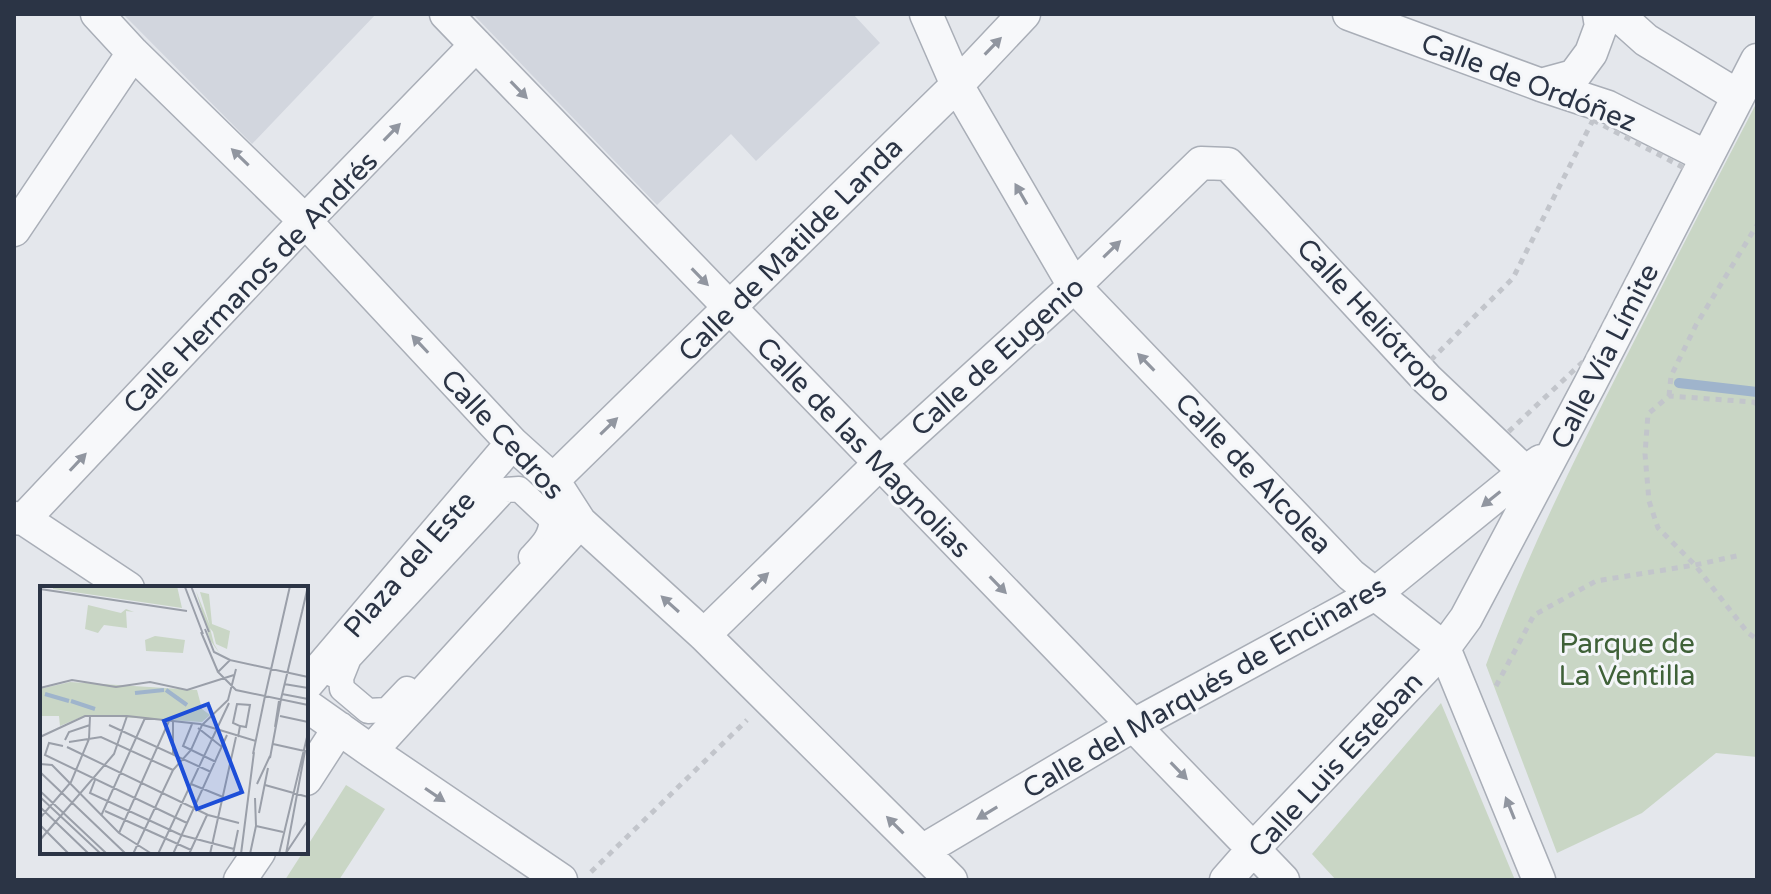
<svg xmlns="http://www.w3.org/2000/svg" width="1771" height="894" font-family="'Varela Round',sans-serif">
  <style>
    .built { fill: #d2d6de }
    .green { fill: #c9d6c5 }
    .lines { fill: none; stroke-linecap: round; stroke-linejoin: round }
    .stream { stroke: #9fb4cc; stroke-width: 10 }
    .pedestrian-casing { stroke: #a9aeb7; stroke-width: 27 }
    .minor-casing { stroke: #a9aeb7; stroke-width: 35 }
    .path { stroke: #c2c5cb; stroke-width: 5; stroke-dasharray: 6 6; stroke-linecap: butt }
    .pedestrian { stroke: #f7f8fa; stroke-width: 24 }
    .minor { stroke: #f7f8fa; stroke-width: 32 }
    .oneway { fill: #9196a0 }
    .labels { text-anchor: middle; stroke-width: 6; stroke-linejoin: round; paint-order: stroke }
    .street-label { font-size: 28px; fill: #2b3445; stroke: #f4f6f9 }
    .park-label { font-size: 28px; fill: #3f6138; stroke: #f4f6f9 }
    .inset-river { fill: none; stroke: #9fb4cc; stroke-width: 4 }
    .inset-road { fill: none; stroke: #9a9fa9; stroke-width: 2 }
    .view { fill: #1d4ed8; fill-opacity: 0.15; stroke: #1d4ed8; stroke-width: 4 }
    .inset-edge { fill: none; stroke: #2b3445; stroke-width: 4 }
  </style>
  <rect width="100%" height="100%" fill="#e4e7ec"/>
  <path class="built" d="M123 14H376L252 144Z
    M473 14H853L880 43 756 161 731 134 657 205Z"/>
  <path class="green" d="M1757 102V757L1716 753 1642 813 1557 853 1486 665C1524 562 1572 464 1621 367 1666 278 1711 190 1757 102Z
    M1441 703 1515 880H1336L1312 854Z
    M346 785 385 809 339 880H285L303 852H306V848Z"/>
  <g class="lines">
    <path class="stream" d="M1679 383 1757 392"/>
    <g class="pedestrian-casing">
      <path id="pedestrian" d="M332 674 341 678 349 658 505 490 519 489 552 520C550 538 543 544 531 557
        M341 678 342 689 368 711 387 710 407 689"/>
    </g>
    <g class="minor-casing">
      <path id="minor" d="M97 14 133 53 305 221 512 443 553 480 580 522 704 635 951 880
        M446 14 1283 880
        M926 14 957 85 1074 286 1351 575 1444 648 1539 880
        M1349 14 1541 85 1608 107 1707 157
        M1617 14 1646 40 1738 96
        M1541 85 1574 76 1591 53 1601 26 1599 14
        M14 230 133 53
        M553 480 957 85 1024 14
        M14 518 24 519 128 588
        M24 519 305 221 476 45
        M704 635 880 463 1070 290 1201 163 1228 164 1427 379 1525 472
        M306 685 512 443
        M306 705 371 751 561 880
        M371 751 580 522
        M306 779 339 728
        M922 851 1134 725 1375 594 1525 472 1541 461
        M240 880 259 852
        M1226 880 1254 848 1444 648 1466 618 1590 384 1757 60"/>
    </g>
    <path class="path" d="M1593 120 1686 169 1588 357 1505 435H1501L1429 362 1513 278Z
      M1669 396 1671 376 1696 325 1757 225
      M1757 404 1753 402 1669 396 1648 414 1645 454 1649 501 1658 528 1695 565 1748 633 1757 639
      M1496 686 1534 615 1596 581 1695 565 1741 555
      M591 872 747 720"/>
    <use href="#pedestrian" class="pedestrian"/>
    <use href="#minor" class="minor"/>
  </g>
  <defs><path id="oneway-solid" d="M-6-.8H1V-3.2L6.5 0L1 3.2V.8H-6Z" transform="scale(2)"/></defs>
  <g class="oneway">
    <use href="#oneway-solid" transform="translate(993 46) rotate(-46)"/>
    <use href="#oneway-solid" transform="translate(519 90) rotate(46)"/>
    <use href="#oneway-solid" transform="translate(392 132) rotate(-46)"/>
    <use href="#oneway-solid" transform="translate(240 157) rotate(-136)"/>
    <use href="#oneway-solid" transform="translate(1021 194) rotate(-120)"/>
    <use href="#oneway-solid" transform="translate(1112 249) rotate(-44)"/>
    <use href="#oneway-solid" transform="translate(700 277) rotate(46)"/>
    <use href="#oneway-solid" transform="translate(420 344) rotate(-133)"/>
    <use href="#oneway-solid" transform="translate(1146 362) rotate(-134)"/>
    <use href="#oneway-solid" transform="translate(609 426) rotate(-44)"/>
    <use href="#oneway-solid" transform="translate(78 462) rotate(-47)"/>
    <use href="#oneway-solid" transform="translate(1491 499) rotate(141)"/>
    <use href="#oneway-solid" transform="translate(760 581) rotate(-44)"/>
    <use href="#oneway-solid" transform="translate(998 585) rotate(46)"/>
    <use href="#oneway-solid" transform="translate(670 604) rotate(-138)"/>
    <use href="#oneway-solid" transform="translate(1179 771) rotate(46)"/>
    <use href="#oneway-solid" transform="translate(435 795) rotate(34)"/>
    <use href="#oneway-solid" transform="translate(1510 808) rotate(-112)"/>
    <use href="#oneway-solid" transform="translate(987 813) rotate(149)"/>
    <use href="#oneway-solid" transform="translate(895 825) rotate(-135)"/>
  </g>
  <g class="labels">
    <g class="street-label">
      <text transform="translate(1529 82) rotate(21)" y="10">Calle de Ordóñez</text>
      <text transform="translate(790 249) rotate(-45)" y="10">Calle de Matilde Landa</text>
      <text transform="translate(250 282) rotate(-46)" y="10">Calle Hermanos de Andrés</text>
      <text transform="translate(1375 320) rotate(47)" y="10">Calle Heliótropo</text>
      <text transform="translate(997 356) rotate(-42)" y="10">Calle de Eugenio</text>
      <text transform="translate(1604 356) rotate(-63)" y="10">Calle Vía Límite</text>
      <text transform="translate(503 434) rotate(47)" y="10">Calle Cedros</text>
      <text transform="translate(864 447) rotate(46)" y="10">Calle de las Magnolias</text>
      <text transform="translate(1254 473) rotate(46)" y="10">Calle de Alcolea</text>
      <text transform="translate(409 564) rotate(-49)" y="10">Plaza del Este</text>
      <text transform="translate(1204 687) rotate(-30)" y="10">Calle del Marqués de Encinares</text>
      <text transform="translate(1335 764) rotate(-47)" y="10">Calle Luis Esteban</text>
    </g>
    <g class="park-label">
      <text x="1627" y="653">Parque de<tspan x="1627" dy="32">La Ventilla</tspan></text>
    </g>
  </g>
  <g transform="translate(40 586)">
    <rect width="268" height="268" fill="#e4e7ec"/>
    <path d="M13 0H137L142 22 13 3ZM156 5 170 40 160 6 169 8 172 38 190 45 187 63 176 58 173 46 170 42 174 58 180 68 170 54ZM48 19 81 27 86 23 94 26 86 25 87 42 64 39 58 47 45 43ZM115 50 145 54 143 67 106 65 105 54ZM30 96 157 104 162 123 170 129 162 136 46 129 20 140 19 130H0V103Z" fill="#c9d6c5"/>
    <path class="inset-river" d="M126 104 147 119M95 107 124 104M5 108 29 115M31 115 55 123"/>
    <path class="inset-road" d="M151 0 169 46M145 1 163 48M0 3 147 25M262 26 268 0M165 43 174 66 190 74M161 46 178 86M268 91 190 74 178 86 196 104 268 119M244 98 268 102M0 102 32 94 76 101 110 96 147 104 194 89M242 108 268 113M225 110 250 0M241 113 262 26M240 130 268 136M152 138 143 160 176 176M69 139 171 186M235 141 239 115M158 142 182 161M0 151 45 130H87L160 138 216 155M198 151 200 140 193 137 197 118 210 119 206 141 200 140M25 154 29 146 50 139M29 156 61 151 133 184M233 158 260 164M23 160 9 157 5 169 147 237M27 161 168 229 199 237M213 168 225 110M133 169V135M230 172 241 113M0 178 12 179 79 247 112 268M0 186 86 268M55 194 50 207 141 249 194 263M151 198 183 211M217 198 230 170M225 199 268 211M0 205 67 268M0 211 61 268M215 212 216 240M0 221 49 268M65 225 151 264M219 227 228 182M61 230 105 132M0 232 31 196 49 153 50 130M0 239 29 268M216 240 243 246M79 247 129 135M0 254 74 168 87 130M246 267 268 234M93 268 133 184 151 164 162 139 188 114 196 83M118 268 189 117M133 268 187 149M149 268 167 229M170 268 196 151M193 268 198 244M201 268 214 166M210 268 216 240M239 268 268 147M246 268 265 165 260 164"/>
    <path class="view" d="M168 118 202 206 157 223 124 135Z"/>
    <rect width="268" height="268" class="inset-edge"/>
  </g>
  <rect width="1771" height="894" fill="none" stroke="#2b3445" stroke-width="32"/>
</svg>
